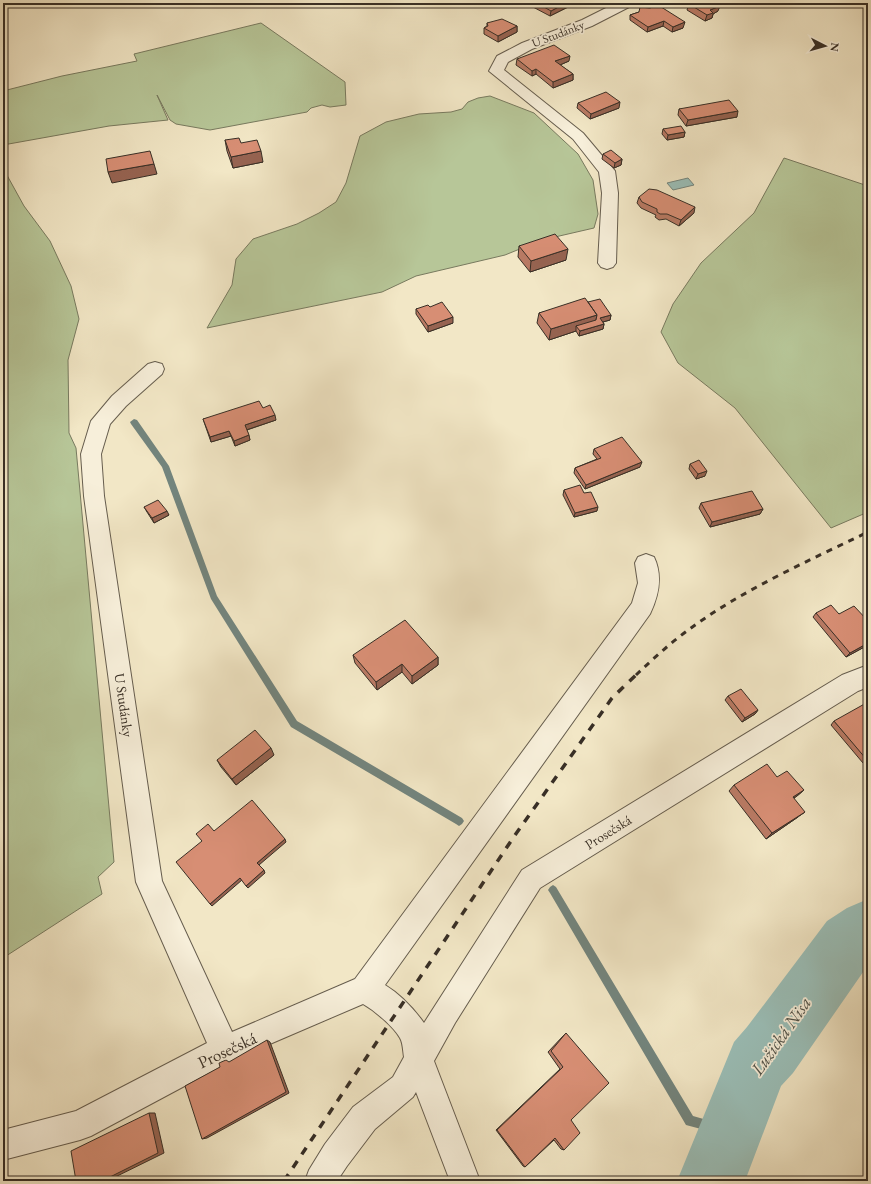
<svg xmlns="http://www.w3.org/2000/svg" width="871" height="1184" font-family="'EB Garamond',serif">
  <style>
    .green { fill: #b7c698; stroke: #787a5f }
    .water { fill: #9bbfb8; stroke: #73857e }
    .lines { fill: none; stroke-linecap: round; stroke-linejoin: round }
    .stream { fill: #73857e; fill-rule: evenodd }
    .river { fill: #9bbfb8; fill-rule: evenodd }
    .street-casing { stroke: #665d4e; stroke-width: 2 }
    .street { fill: #f7efda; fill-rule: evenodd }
    .rail-far1 { stroke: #382f26; stroke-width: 3; stroke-dasharray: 6 6; stroke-linecap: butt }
    .rail { stroke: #382f26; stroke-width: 3.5; stroke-dasharray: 8 8; stroke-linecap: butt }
    .wall { fill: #b97a64; stroke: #382f26 }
    .shaded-wall { fill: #966351; stroke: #382f26 }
    .building { fill: #d78e74; stroke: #382f26 }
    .labels { text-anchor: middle; stroke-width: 3.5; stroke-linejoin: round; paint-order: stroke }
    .far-street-label { font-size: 12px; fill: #382f26; stroke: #f7efda }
    .street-label { font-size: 14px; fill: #382f26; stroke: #f7efda }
    .near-street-label { font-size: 17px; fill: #382f26; stroke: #f7efda }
    .near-water-label { font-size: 18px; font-style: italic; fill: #51534a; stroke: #f7efda }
  </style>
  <rect width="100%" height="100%" fill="#f2e7c6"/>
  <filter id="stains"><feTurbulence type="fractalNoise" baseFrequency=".005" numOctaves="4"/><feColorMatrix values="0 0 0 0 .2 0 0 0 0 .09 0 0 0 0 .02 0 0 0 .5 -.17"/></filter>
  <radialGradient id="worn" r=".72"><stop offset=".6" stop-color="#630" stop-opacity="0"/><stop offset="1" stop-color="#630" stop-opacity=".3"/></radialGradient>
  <path class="green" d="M261 23 345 82 346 105 330 107 322 105 311 108 307 112 210 130 176 124 170 120 157 95 168 120 109 126 3 145V91L62 76 137 61 134 54Z
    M490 96 534 113 578 154 593 180 598 214 594 228 542 240 505 255 416 276 382 292 207 328 232 285 236 259 253 239 297 224 319 213 336 202 346 183 360 136 386 122 419 114 451 112 462 109 468 102 478 98Z
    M784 158 868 186V512L831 528 735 408 678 363 661 332 673 304 701 263 754 213Z
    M3 168 24 206 50 241 71 286 79 319 68 360 69 433 76 448 114 862 98 877 102 894 3 958Z"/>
  <path class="water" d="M688 178 694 185 673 190 667 183Z"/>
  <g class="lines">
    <path class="stream" d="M134 419 137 420 169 466 217 596 297 721 462 818 464 821 462 824 459 826 456 824 291 727 211 599 162 467 131 424 130 422Z
      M553 885 556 887 693 1116 735 1128 736 1132 735 1136 731 1137 686 1125 550 893 548 890 550 887Z"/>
    <path class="river" d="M868 899V965L793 1073 781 1086 745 1181H677L734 1042 747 1027 827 921 847 908Z"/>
    <g class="street-casing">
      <path id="street" d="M616 3H633L631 6 592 26 532 49 508 62 504 70 583 133 615 171 618 193 616 263 613 267 607 269 601 267 598 263 602 193 599 172 573 139 489 71 497 56 522 43 582 20Z
        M155 362 162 364 164 369 162 374 126 406 110 424 101 454 104 496 162 881 232 1032 355 979 632 603 638 583 635 563 638 557 646 554 654 557C663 576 659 595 650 614L385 985C400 994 414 1009 424 1023L522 870 842 675 868 665V687L858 691 540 888 455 1023 434 1061 480 1181H450L416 1092 413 1097 375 1129 347 1166 337 1181H305L309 1170 325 1144 353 1107 393 1077 404 1057C403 1051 403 1043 400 1038 393 1026 375 1011 363 1004L235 1059 91 1136 80 1140 3 1160V1130L76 1111 207 1043 136 882 84 496 81 454 91 421 112 396 148 364Z"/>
    </g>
    <use href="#street" class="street"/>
    <path class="rail-far1" d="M636 675C652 660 669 644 687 631 740 591 808 561 868 532"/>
    <path class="rail" d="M284 1181 513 838 612 698 637 674"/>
  </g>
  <path class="wall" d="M534 3H576L550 16 533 7Z
    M689 3 718 11 713 14 712 18 705 21 687 10Z
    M758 3H769L763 6Z
    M639 12 683 28 672 32 663 26 647 32 630 20V15Z
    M487 23 517 26V32L498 42 484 34V28L487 26Z
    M517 59 569 61 560 65 573 74V80L553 88 536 74 532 76 516 65Z
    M578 103 619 108 590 119 577 108Z
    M679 109 737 117 686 126 678 115Z
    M663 129 685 132 684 137 667 140 662 134Z
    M225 140 263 162 233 168 227 151Z
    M603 154 622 159 621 165 614 168 602 159Z
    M639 197 694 213 679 226 666 219 659 220 655 217 656 215 641 208 637 203Z
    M519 246 566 260 530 272 518 257Z
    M588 302 611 315 610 320 603 322 604 324 603 329 579 336 576 331 549 340 537 323 539 313Z
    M430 307 453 323 428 332 416 314V309Z
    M263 408 276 420 247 430 250 440 235 446 231 436 211 442 203 419Z
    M594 449 640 467 585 489 574 473 575 468 597 459 593 454Z
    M690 464 705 476 696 479 689 469Z
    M564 490 584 493 597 511 574 517 563 495Z
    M701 503 763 509 760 514 710 527 699 508Z
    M144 507 169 515 154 523 147 512Z
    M816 613 839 614 868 622 865 625 868 628V645L846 657 813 617Z
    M353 655 438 657V665L412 684 402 672 377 690 355 663Z
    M728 696 758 710 755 714 742 722 725 700Z
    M834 721 868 760 863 763 831 725Z
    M274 755 236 785 221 767 217 760Z
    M777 777 804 790 797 796 794 798 798 817 766 839 729 791 734 785Z
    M566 1033 571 1120 564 1150 561 1149 554 1140 525 1167 523 1166 496 1130 560 1069 548 1052 564 1035Z"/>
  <path class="shaded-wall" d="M566 3H576L550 16 551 11Z
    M763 3H769L763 6Z
    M720 6 718 11 713 14 712 18 705 21 707 15 710 10Z
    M664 21 663 26 647 32 648 27Z
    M685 22 683 28 672 32 673 27Z
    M517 26V32L498 42V36Z
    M570 56 569 61 555 67V61Z
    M536 69V74L532 76V71Z
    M573 74V80L553 88V82Z
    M620 102 619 108 590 119 591 114Z
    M738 111 737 117 686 126 688 120Z
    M685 132 684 137 667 140 668 135Z
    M261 151 263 162 233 168 231 157Z
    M622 159 621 165 614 168 615 163Z
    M154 164 157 174 112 183 108 172Z
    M695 207 694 213 679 226 681 220Z
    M568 249 566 260 530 272 531 261Z
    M597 315 595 325 576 326V331L549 340 551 329Z
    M611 315 610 320 599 323 600 318Z
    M453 317V323L428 332V326Z
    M604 324 603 329 579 336 580 331Z
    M275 415 276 420 246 430 245 425Z
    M229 431 231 436 211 442 210 437Z
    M249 435 250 440 235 446 234 441Z
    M642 462 640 467 585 489 586 485Z
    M707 471 705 476 696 479 698 474Z
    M598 507 597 511 574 517 575 513Z
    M763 509 760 514 710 527 712 522Z
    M167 511 169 515 154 523 152 518Z
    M868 643V645L846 657 850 653Z
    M438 657V665L412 684V676Z
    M402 664V672L377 690 376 682Z
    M758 710 755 714 742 722 745 718Z
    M271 748 274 755 236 785 232 779Z
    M804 790 797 796 786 803 793 797Z
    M805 812 798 817 766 839 772 833Z
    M285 839 286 842 259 865 257 863Z
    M264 870 265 873 248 888 246 886Z
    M240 878 242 880 212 906 210 904Z
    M267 1040 270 1042 289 1093 207 1138 202 1139Z
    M149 1113H155L164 1153 107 1181H102Z"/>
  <path class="building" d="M537 3H566L551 11Z
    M689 3H715L720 6 710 10 713 13 707 15 689 4Z
    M658 5 685 22 673 27 664 21 648 27 630 15 639 12 640 7 650 8Z
    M502 19 517 26 498 36 484 28 488 26 487 23Z
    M554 45 570 56 555 61 573 74 553 82 536 69 532 71 517 59Z
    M606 92 620 102 591 114 578 103Z
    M729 100 738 111 688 120 679 109Z
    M681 126 685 132 668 135 663 129Z
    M239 138 241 143 257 140 261 151 231 157 225 140Z
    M611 150 622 159 615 163 603 154Z
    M150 151 154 164 108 172 106 159Z
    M649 189 657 190 695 207 681 220 667 214H660L657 212V209L642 202 639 197Z
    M555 234 568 249 531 261 519 246Z
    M585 298 597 315 551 329 539 313Z
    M600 299 611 315 600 318 604 324 580 331 576 326 596 320 597 315 588 302Z
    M442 302 453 317 428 326 416 309 428 305 430 307Z
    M259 401 263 408 270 405 275 415 245 425 249 435 234 441 229 431 210 437 203 419Z
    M622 437 642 462 586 485 575 468 601 458 594 449Z
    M699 460 707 471 698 474 690 464Z
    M580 485 584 493 591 492 598 507 575 513 564 490Z
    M752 491 763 509 712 522 701 503Z
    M158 500 167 511 152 518 144 507Z
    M831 605 839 614 854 606 868 621 864 624 868 628V643L850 653 816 613Z
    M405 620 438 657 412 676 402 664 376 682 353 655Z
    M741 689 758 710 745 718 728 696Z
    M868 702V759L867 760 834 721Z
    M255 730 271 748 232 779 217 760Z
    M767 764 777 777 787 771 804 790 793 797 805 812 772 833 734 785Z
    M252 800 285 839 257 863 264 870 246 886 240 878 210 904 176 862 202 841 196 834 208 824 214 831Z
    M566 1033 609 1083 571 1120 580 1133 564 1150 555 1138 525 1167 497 1130 563 1067 551 1051Z
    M267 1040 286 1092 202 1139 185 1086 220 1067 219 1063 226 1060 229 1062Z
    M149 1113 158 1153 102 1181H76L71 1151Z"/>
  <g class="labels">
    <g class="far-street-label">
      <text transform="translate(558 34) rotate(-21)" y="4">U Studánky</text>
    </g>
    <g class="street-label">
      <text transform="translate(124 705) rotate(82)" y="5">U Studánky</text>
      <text transform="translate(608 832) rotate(-32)" y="5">Prosečská</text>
    </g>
    <g class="near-street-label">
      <text transform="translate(227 1050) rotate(-25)" y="6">Prosečská</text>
    </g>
    <g class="near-water-label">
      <text transform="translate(781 1036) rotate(-55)" y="6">Lužická Nisa</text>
    </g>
  </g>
  <rect width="871" height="1184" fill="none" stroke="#f2e7c6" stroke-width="16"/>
  <rect x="4" y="4" width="863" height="1176" fill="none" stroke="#382f26" stroke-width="2"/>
  <rect x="8" y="8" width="855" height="1168" fill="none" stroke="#382f26"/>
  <g transform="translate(825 46) rotate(96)" stroke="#f7efda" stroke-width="3" paint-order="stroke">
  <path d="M0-3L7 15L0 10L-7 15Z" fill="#382f26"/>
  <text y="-6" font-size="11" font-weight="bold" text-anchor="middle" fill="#382f26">N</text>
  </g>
  <rect width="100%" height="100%" filter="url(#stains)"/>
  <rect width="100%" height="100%" fill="url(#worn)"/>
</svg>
